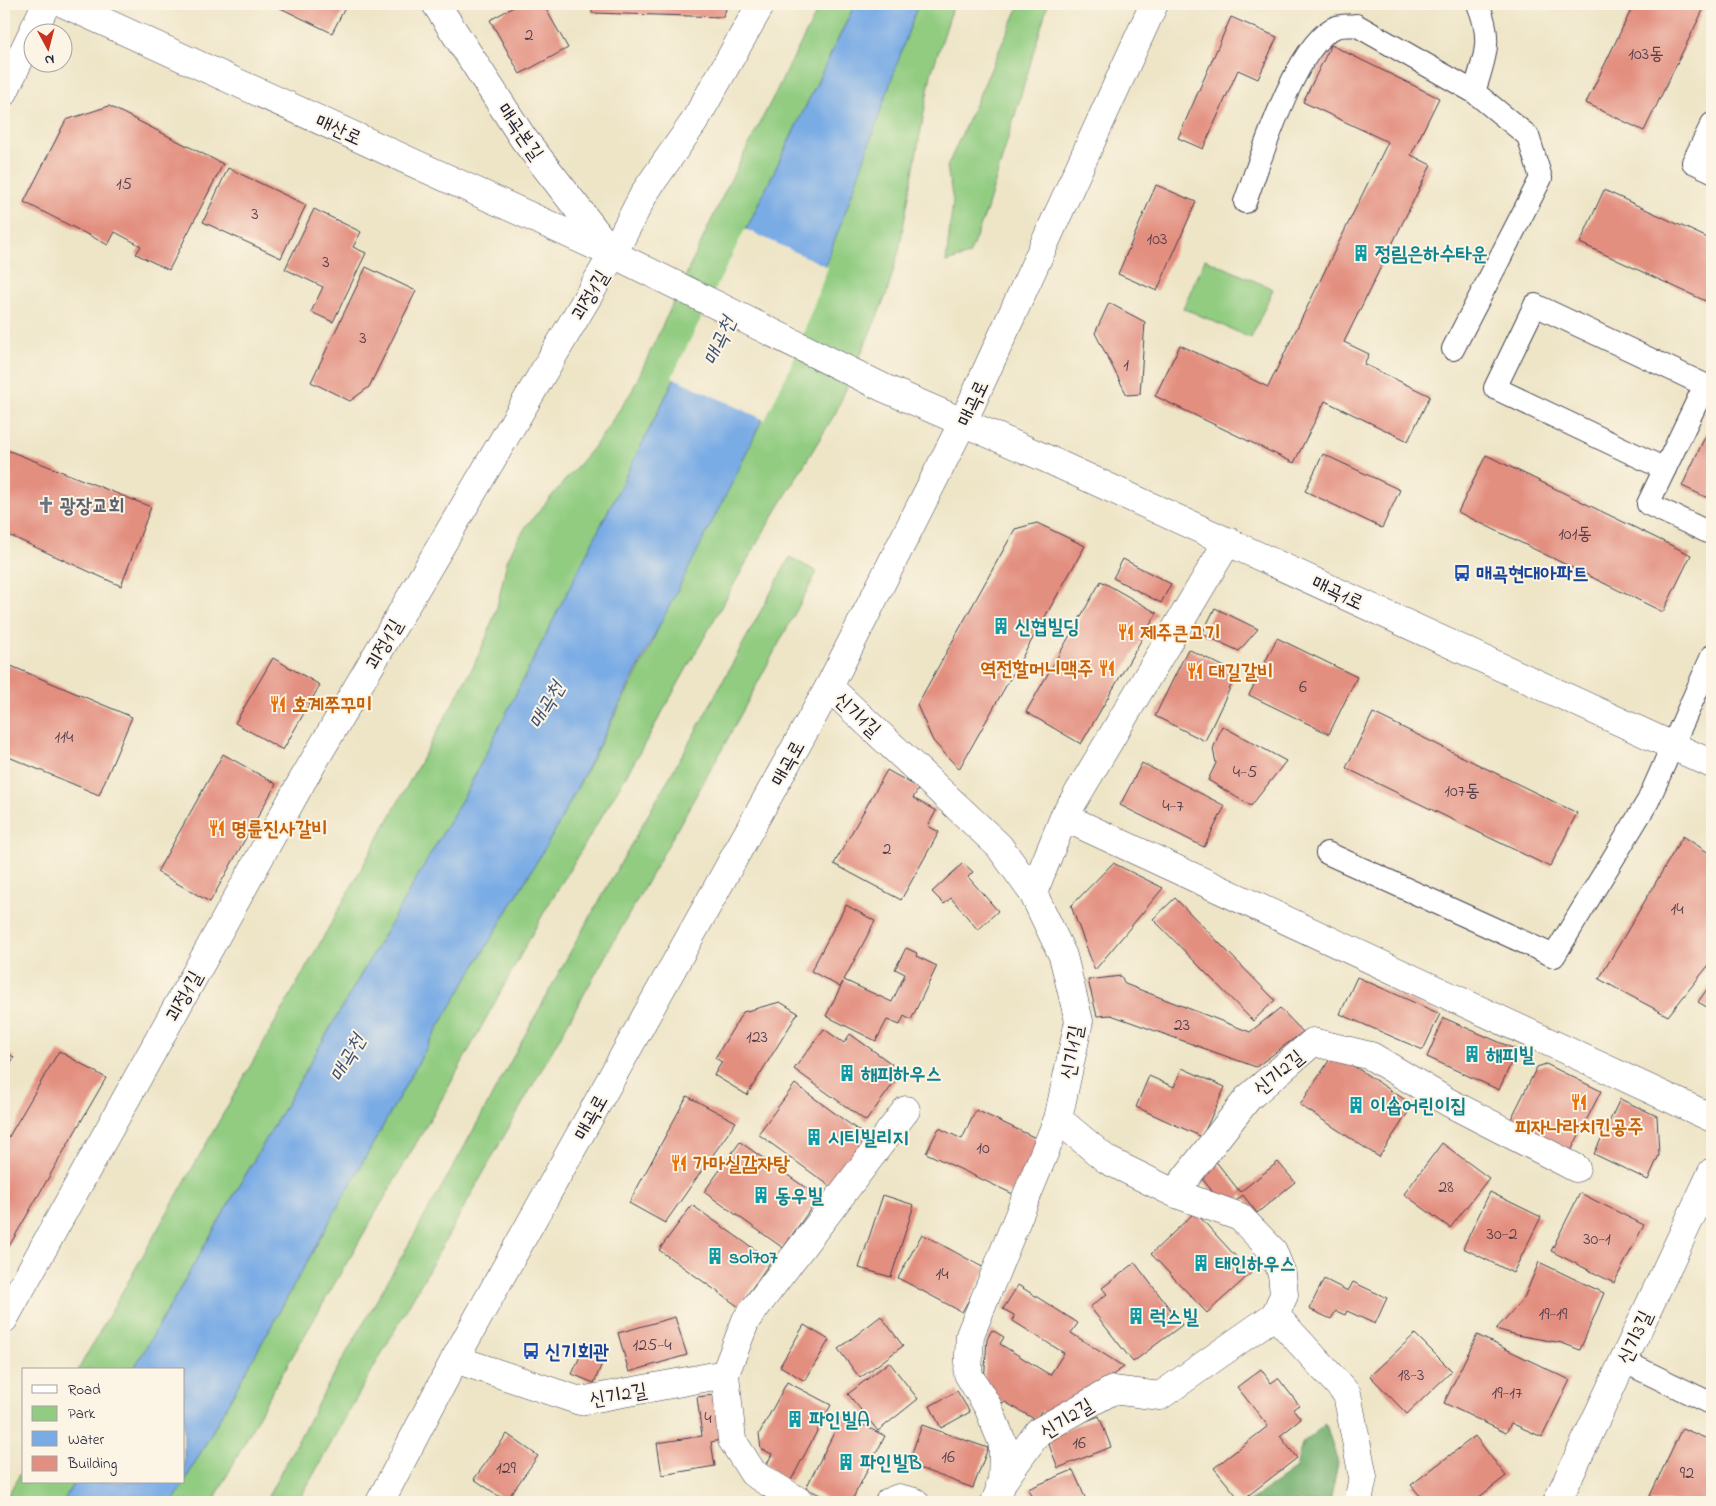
<svg xmlns="http://www.w3.org/2000/svg" width="1716" height="1506" font-family="'Indie Flower','Poor Story',sans-serif">
  <style>
    .green { fill: #91cc81; stroke: #5a775e }
    .forest { fill: #74b06f; stroke: #4b6955 }
    .water { fill: #79abe5; stroke: #4e6690 }
    .pier { fill: #eee5c7 }
    .building { fill: #e38f80 }
    .lines { fill: none; stroke-linecap: round; stroke-linejoin: round }
    .lane-casing { stroke: #413f50; stroke-width: 24 }
    .street-casing { stroke: #413f50; stroke-width: 29 }
    .secondary-casing { stroke: #413f50; stroke-width: 29 }
    .lane { stroke: #fff; stroke-width: 22 }
    .street { stroke: #fff; stroke-width: 28 }
    .secondary { stroke: #fff; stroke-width: 28 }
    .labels { text-anchor: middle; stroke-width: 4; stroke-linejoin: round; paint-order: stroke }
    .number-label { font-size: 18px; fill: #523d4c }
    .street-label { font-size: 20px; fill: #22223b; stroke: #fcf5e5 }
    .culture-label { font-size: 20px; font-weight: bold; fill: #0d838f; stroke: #fcf5e5; text-anchor: start }
    .worship-label { font-size: 20px; font-weight: bold; fill: #5b616d; stroke: #fcf5e5; text-anchor: start }
    .transit-label { font-size: 20px; font-weight: bold; fill: #164399; stroke: #fcf5e5; text-anchor: start }
    .food-label { font-size: 20px; font-weight: bold; fill: #c56008; stroke: #fcf5e5; text-anchor: start }
    .water-label { font-size: 21px; font-style: italic; fill: #405276; stroke: #fcf5e5 }
  </style>
  <rect width="100%" height="100%" fill="#fcf5e5"/>
  <filter id="ink" filterUnits="userSpaceOnUse"><feTurbulence type="fractalNoise" baseFrequency=".02" numOctaves="2"/><feDisplacementMap in="SourceGraphic" scale="10" xChannelSelector="R" yChannelSelector="G"/><feConvolveMatrix kernelMatrix="1 2 1 2 8 2 1 2 1" color-interpolation-filters="sRGB"/></filter>
  <filter id="wash" filterUnits="userSpaceOnUse"><feTurbulence type="fractalNoise" baseFrequency=".0096" numOctaves="4" result="noise"/><feDisplacementMap in="SourceGraphic" scale="20" xChannelSelector="R" yChannelSelector="G"/><feGaussianBlur stdDeviation="1.12" result="paint"/><feColorMatrix in="noise" values="0 0 0 0 0 0 0 0 0 0 0 0 0 0 0 0 0 1.4 0 .05"/><feComposite in="paint" operator="in"/></filter>
  <g filter="url(#wash)">
    <rect width="100%" height="100%" fill="#eee5c7"/>
    <path class="green" d="M821 4H855L662 404 468 789 133 1370H78L324 936 474 665 487 636 497 607 507 561 515 544 527 525 597 443 632 391 725 191Z
      M918 4H954L931 74 899 250 887 293 836 412 761 536 636 759 543 914 447 1090 267 1400 213 1502H173L432 1038 555 831 649 650 890 82Z
      M1020 4H1048L987 209 969 255 946 262 953 201 947 167Z
      M1205 259 1273 289 1251 338 1183 308Z
      M790 557 817 572 726 742 298 1502H265L324 1392 456 1162 574 945 698 727Z
      M24 1467V1482H74L63 1502H4Z"/>
    <path class="forest" d="M1326 1424 1338 1463 1330 1502H1249L1296 1468 1302 1443Z"/>
    <path class="water" d="M855 4H918L848 205 789 362 734 479 555 831 432 1038 173 1502H63L74 1482H184V1370H133L468 789 662 404Z"/>
    <path class="pier" d="M745 229 828 267 792 363 765 420 672 377Z"/>
    <g id="blocks">
      <path class="building" d="M272 4H347L332 33Z
        M519 4H543L568 48 520 74 490 20Z
        M592 4H728L723 17 592 13Z
        M1634 4H1706L1644 131 1586 103Z
        M1231 17 1277 37 1258 79 1238 70 1203 149 1178 138Z
        M1331 45 1439 98 1411 155 1431 165 1344 342 1369 354 1364 364 1430 396 1408 441 1325 401 1294 463 1155 396 1180 345 1268 387 1388 142 1303 102Z
        M109 106 223 164 169 270 136 254 141 246 115 232 108 245 24 202 66 120Z
        M228 168 306 205 281 258 203 222Z
        M1156 185 1196 202 1157 291 1118 274Z
        M1604 190 1712 240V304L1580 243Z
        M314 209 361 232 353 247 366 253 333 322 311 312 323 287 285 269Z
        M366 267 416 291 369 387 350 401 311 382Z
        M1109 303 1145 322 1140 394 1127 395 1095 333Z
        M1712 422V500L1682 486Z
        M7 450 151 507 121 586 4 533V458Z
        M1323 454 1400 490 1382 528 1305 491Z
        M1486 455 1691 555 1663 612 1458 512Z
        M1037 523 1085 546 959 769 933 741 917 705 1015 529Z
        M1123 559 1171 584 1161 603 1113 578Z
        M1101 581 1157 613 1081 744 1026 712Z
        M1215 608 1258 629 1239 651 1202 634Z
        M1277 638 1357 677 1329 734 1249 695Z
        M1188 649 1237 673 1205 741 1155 716Z
        M273 658 320 685 283 750 235 723Z
        M4 663 132 717 99 795 4 755Z
        M1373 713 1577 813 1550 867 1346 768Z
        M1222 726 1286 761 1251 806 1208 780 1216 763 1213 749Z
        M223 754 276 784 210 902 157 872Z
        M1142 763 1225 806 1204 847 1120 805Z
        M887 770 919 788 913 798 936 811 928 826 939 832 901 900 834 864Z
        M1683 836 1712 855V961L1668 1016 1599 979Z
        M963 863 973 872 968 877 998 911 978 930 951 898 944 904 932 892Z
        M1113 863 1163 888 1095 970 1071 906Z
        M1175 898 1275 1000 1253 1021 1153 919Z
        M846 905 875 921 844 980 892 1002 905 974 895 969 906 948 917 953 916 956 937 966 911 1020 904 1016 900 1025 887 1020 876 1041 826 1016 843 982 840 987 811 971Z
        M1121 976 1125 984 1250 1032 1280 1008 1303 1032 1256 1067 1111 1015 1097 1016 1088 980Z
        M1357 977 1440 1014 1423 1050 1340 1014Z
        M1712 982V1010L1698 1002Z
        M780 1002 798 1013 747 1095 714 1075 722 1062 715 1058 743 1012Z
        M1444 1018 1517 1050 1499 1090 1427 1057Z
        M824 1029 844 1043 850 1034 892 1064 889 1069 899 1076 866 1121 794 1069Z
        M59 1051 106 1078 4 1255V1145Z
        M4 1052 14 1057 4 1075Z
        M1334 1053 1413 1105 1379 1157 1300 1105Z
        M1546 1064 1601 1091 1571 1151 1510 1121 1537 1067Z
        M1182 1068 1225 1087 1202 1137 1136 1107 1149 1076 1174 1087Z
        M795 1084 870 1139 834 1189 758 1134Z
        M687 1096 736 1122 665 1223 629 1203Z
        M1620 1099 1657 1116 1659 1155 1648 1180 1594 1154Z
        M976 1110 1040 1140 1013 1194 926 1153 939 1128 962 1139Z
        M740 1142 819 1197 783 1248 704 1192Z
        M1442 1143 1489 1178 1450 1228 1404 1194Z
        M1214 1159 1240 1192 1278 1162 1295 1182 1257 1213 1243 1195 1226 1209 1197 1172Z
        M1490 1192 1541 1217 1513 1273 1463 1248Z
        M1580 1193 1644 1225 1614 1283 1551 1251Z
        M883 1195 914 1205 891 1277 859 1268Z
        M692 1205 771 1261 739 1307 659 1250Z
        M1195 1212 1251 1273 1207 1313 1151 1254Z
        M922 1234 986 1269 962 1312 898 1278Z
        M1539 1262 1604 1293 1580 1350 1562 1343 1516 1335 1496 1329 1524 1298Z
        M1135 1263 1182 1325 1133 1362 1090 1307 1107 1294 1102 1288Z
        M1324 1279 1348 1291 1353 1282 1387 1298 1375 1324 1347 1311 1345 1315 1336 1311 1331 1319 1309 1309Z
        M1018 1285 1078 1323 1071 1333 1124 1367 1059 1412 1052 1408 1048 1415 1041 1411 1036 1420 1005 1402 1000 1403 984 1382 987 1339 992 1330 1004 1337 1000 1344 1050 1375 1064 1353 1013 1321 1014 1315 1003 1309Z
        M881 1316 903 1346 860 1378 838 1349Z
        M675 1317 687 1355 629 1372 618 1333Z
        M804 1325 829 1340 805 1381 780 1366Z
        M1415 1334 1452 1371 1407 1414 1370 1376Z
        M1477 1335 1570 1380 1542 1437 1511 1423 1506 1433 1444 1403Z
        M582 1352 603 1361 594 1383 572 1374Z
        M889 1362 918 1399 878 1431 848 1394Z
        M1261 1369 1271 1383 1278 1378 1299 1405 1293 1409 1301 1419 1280 1436 1297 1458 1241 1501 1214 1468 1268 1426 1237 1387Z
        M787 1382 831 1405 790 1482 775 1474 767 1464 772 1454 761 1449 759 1434Z
        M957 1391 970 1412 941 1428 930 1406Z
        M714 1395 721 1440 711 1442 715 1466 662 1475 657 1443 702 1436 697 1397Z
        M843 1415 885 1436 851 1502H834L806 1488Z
        M1099 1416 1111 1447 1058 1468 1046 1437Z
        M922 1425 988 1448 973 1488 908 1464Z
        M1682 1428 1712 1441V1502H1647Z
        M507 1434 538 1456 506 1501 474 1479Z
        M1475 1436 1506 1476 1473 1502H1425L1411 1485Z
        M1073 1470 1087 1502H1034L1028 1489Z"/>
    </g>
  </g>
  <g filter="url(#ink)">
    <use href="#blocks" fill-opacity="0" stroke="#413f50" stroke-width="1"/>
    <g class="lines">
      <g class="lane-casing">
        <path id="lane" d="M1712 124 1693 162 1712 171
          M1245 202C1260 162 1296 42 1336 27 1342 25 1350 26 1356 25L1474 92C1485 57 1493 40 1478 4
          M1453 349 1541 178 1528 136 1474 92
          M1665 469 1495 388 1535 305 1705 385 1648 504 1712 534
          M1327 853 1554 956 1648 801 1712 656
          M1623 1361 1712 1404"/>
      </g>
      <g class="street-casing">
        <path id="street" d="M436 4 523 138 613 254
          M829 687 999 846 1033 893 1063 956 1079 1021 1058 1119 970 1335 968 1374 988 1407 1003 1444 1002 1484 995 1502
          M1064 817 1712 1118
          M1033 893 1064 817 1228 541
          M1058 1119 1107 1160 1174 1193 1240 1217 1273 1251 1282 1274 1284 1295 1275 1315 1347 1394 1363 1477 1358 1502
          M1174 1193 1248 1098 1313 1042 1371 1056 1448 1102 1576 1168
          M4 1319 301 783 613 254 645 192 694 122 761 4
          M455 1359 580 1401 725 1374
          M1000 1485 1038 1432 1113 1390 1160 1396 1275 1315
          M800 1502 753 1473 732 1440 725 1374 746 1320 906 1110
          M889 1502 899 1498 915 1502"/>
      </g>
      <g class="secondary-casing">
        <path id="secondary" d="M65 4 613 254 884 388 1045 458 1712 764
          M4 92 46 4
          M380 1502 455 1359 829 687 963 422 1154 4
          M1557 1502 1712 1172"/>
      </g>
      <use href="#lane" class="lane"/>
      <use href="#street" class="street"/>
      <use href="#secondary" class="secondary"/>
    </g>
  </g>
  <defs>
    <g id="building-bare" transform="scale(1.35)"><path d="M-4-6H4V6H1V3H-1V6H-4ZM-2.5-4.3h1.7v1.8h-1.7ZM.8-4.3h1.7v1.8H.8ZM-2.5-1h1.7V.8h-1.7ZM.8-1h1.7V.8H.8Z" fill="#0f9aa8" stroke="#fcf5e5" stroke-width="2.5" paint-order="stroke"/></g>
    <g id="church-bare" transform="scale(1.35)"><path d="M-1.2-6h2.4v3.5h3.3v2.4h-3.3V6h-2.4V-.1h-3.3v-2.4h3.3Z" fill="#6b7280" stroke="#fcf5e5" stroke-width="2.5" paint-order="stroke"/></g>
    <g id="bus-bare" transform="scale(1.35)"><path d="M-5-6H5V4H4V6H2V4H-2V6H-4V4H-5ZM-3.5-4V0h7V-4ZM-3.5 1.2v1.5H-2V1.2ZM2 1.2v1.5H3.5V1.2Z" fill="#1a4fb4" stroke="#fcf5e5" stroke-width="2.5" paint-order="stroke"/></g>
    <g id="restaurant-bare" transform="scale(1.35)"><path d="M-5-6h1v4h1v-4h1v4h1v-4h1v5L-1.5 .5V6h-2V.5L-5-1ZM5-6V6H3V1.5H1.5Q1.5-4 5-6Z" fill="#e8710a" stroke="#fcf5e5" stroke-width="2.5" paint-order="stroke"/></g>
  </defs>
  <g fill-rule="evenodd">
    <use href="#building-bare" x="1361" y="253"/>
    <use href="#church-bare" x="46" y="505"/>
    <use href="#bus-bare" x="1462" y="573"/>
    <use href="#building-bare" x="1001" y="626"/>
    <use href="#restaurant-bare" x="1126" y="632"/>
    <use href="#restaurant-bare" x="1107" y="668"/>
    <use href="#restaurant-bare" x="1195" y="671"/>
    <use href="#restaurant-bare" x="278" y="704"/>
    <use href="#restaurant-bare" x="217" y="828"/>
    <use href="#building-bare" x="1472" y="1054"/>
    <use href="#building-bare" x="847" y="1073"/>
    <use href="#restaurant-bare" x="1579" y="1102"/>
    <use href="#building-bare" x="1356" y="1105"/>
    <use href="#building-bare" x="814" y="1137"/>
    <use href="#restaurant-bare" x="679" y="1163"/>
    <use href="#building-bare" x="761" y="1195"/>
    <use href="#building-bare" x="715" y="1256"/>
    <use href="#building-bare" x="1201" y="1263"/>
    <use href="#building-bare" x="1136" y="1316"/>
    <use href="#bus-bare" x="531" y="1351"/>
    <use href="#building-bare" x="795" y="1419"/>
    <use href="#building-bare" x="846" y="1462"/>
  </g>
  <g class="labels">
    <g class="number-label">
      <text x="529" y="40">2</text>
      <text x="1646" y="59">103동</text>
      <text x="124" y="189">15</text>
      <text x="255" y="219">3</text>
      <text x="1157" y="244">103</text>
      <text x="326" y="267">3</text>
      <text x="363" y="343">3</text>
      <text x="1126" y="370">1</text>
      <text x="1575" y="539">101동</text>
      <text x="1303" y="692">6</text>
      <text x="64" y="742">114</text>
      <text x="1245" y="777">4-5</text>
      <text x="1462" y="796">107동</text>
      <text x="1173" y="811">4-7</text>
      <text x="887" y="854">2</text>
      <text x="1677" y="914">14</text>
      <text x="1182" y="1030">23</text>
      <text x="757" y="1042">123</text>
      <text x="983" y="1153">10</text>
      <text x="1446" y="1192">28</text>
      <text x="1502" y="1239">30-2</text>
      <text x="1597" y="1244">30-1</text>
      <text x="942" y="1279">14</text>
      <text x="1553" y="1319">19-19</text>
      <text x="652" y="1350">125-4</text>
      <text x="1411" y="1380">18-3</text>
      <text x="1507" y="1398">19-17</text>
      <text x="708" y="1423">4</text>
      <text x="1079" y="1448">16</text>
      <text x="948" y="1462">16</text>
      <text x="506" y="1473">129</text>
      <text x="1687" y="1478">92</text>
    </g>
    <g class="street-label">
      <text transform="translate(339 129) rotate(24)" y="7">매산로</text>
      <text transform="translate(521 131) rotate(55)" y="7">매곡본길</text>
      <text transform="translate(589 295) rotate(-59)" y="7">괴정1길</text>
      <text transform="translate(972 403) rotate(-65)" y="7">매곡로</text>
      <text transform="translate(1338 592) rotate(25)" y="7">매곡1로</text>
      <text transform="translate(383 644) rotate(-60)" y="7">괴정1길</text>
      <text transform="translate(858 714) rotate(43)" y="7">신기1길</text>
      <text transform="translate(787 763) rotate(-61)" y="7">매곡로</text>
      <text transform="translate(183 996) rotate(-61)" y="7">괴정1길</text>
      <text transform="translate(1071 1052) rotate(-80)" y="7">신기1길</text>
      <text transform="translate(1278 1072) rotate(-40)" y="7">신기2길</text>
      <text transform="translate(590 1117) rotate(-61)" y="7">매곡로</text>
      <text transform="translate(1634 1337) rotate(-65)" y="7">신기3길</text>
      <text transform="translate(618 1394) rotate(-10)" y="7">신기2길</text>
      <text transform="translate(1066 1418) rotate(-32)" y="7">신기2길</text>
    </g>
    <g class="culture-label">
      <text x="1375" y="260">정림은하수타운</text>
      <text x="1015" y="633">신협빌딩</text>
      <text x="1486" y="1061">해피빌</text>
      <text x="861" y="1080">해피하우스</text>
      <text x="1370" y="1112">이솝어린이집</text>
      <text x="828" y="1144">시티빌리지</text>
      <text x="775" y="1202">동우빌</text>
      <text x="729" y="1263">sol707</text>
      <text x="1215" y="1270">태인하우스</text>
      <text x="1150" y="1323">럭스빌</text>
      <text x="809" y="1426">파인빌A</text>
      <text x="860" y="1469">파인빌B</text>
    </g>
    <g class="worship-label">
      <text x="60" y="512">광장교회</text>
    </g>
    <g class="transit-label">
      <text x="1476" y="580">매곡현대아파트</text>
      <text x="545" y="1358">신기회관</text>
    </g>
    <g class="food-label">
      <text x="1140" y="639">제주큰고기</text>
      <text x="1093" y="675" text-anchor="end">역전할머니맥주</text>
      <text x="1209" y="678">대길갈비</text>
      <text x="292" y="711">호계쭈꾸미</text>
      <text x="231" y="835">명륜진사갈비</text>
      <text x="1579" y="1133" text-anchor="middle">피자나라치킨공주</text>
      <text x="693" y="1170">가마실감자탕</text>
    </g>
    <g class="water-label">
      <text transform="translate(719 341) rotate(-66)" y="7">매곡천</text>
      <text transform="translate(546 705) rotate(-60)" y="7">매곡천</text>
      <text transform="translate(347 1058) rotate(-61)" y="7">매곡천</text>
    </g>
  </g>
  <rect width="1716" height="1506" fill="none" stroke="#fcf5e5" stroke-width="20"/>
  <rect x="22" y="1368" width="162" height="115" fill="#fcf5e5" stroke="#a5a1a1"/>
  <rect x="32" y="1385" width="25" height="8" fill="#ffffff" stroke="#a5a1a1"/>
  <text x="68" y="1394" font-size="15" fill="#22223b">Road</text>
  <rect x="32" y="1406" width="25" height="15" fill="#91cc81" stroke="#a5a1a1"/>
  <text x="68" y="1418" font-size="15" fill="#22223b">Park</text>
  <rect x="32" y="1431" width="25" height="15" fill="#79abe5" stroke="#a5a1a1"/>
  <text x="68" y="1444" font-size="15" fill="#22223b">Water</text>
  <rect x="32" y="1456" width="25" height="15" fill="#e38f80" stroke="#a5a1a1"/>
  <text x="68" y="1468" font-size="15" fill="#22223b">Building</text>
  <g transform="translate(48 48) rotate(173)"><circle r="24" fill="#fcf5e5" stroke="#a5a1a1"/>
  <path d="M0-4L9 19L0 12L-9 19Z" fill="#c8321e"/>
  <text y="-8" font-size="14" font-weight="bold" text-anchor="middle" fill="#22223b">N</text>
  </g>
</svg>
